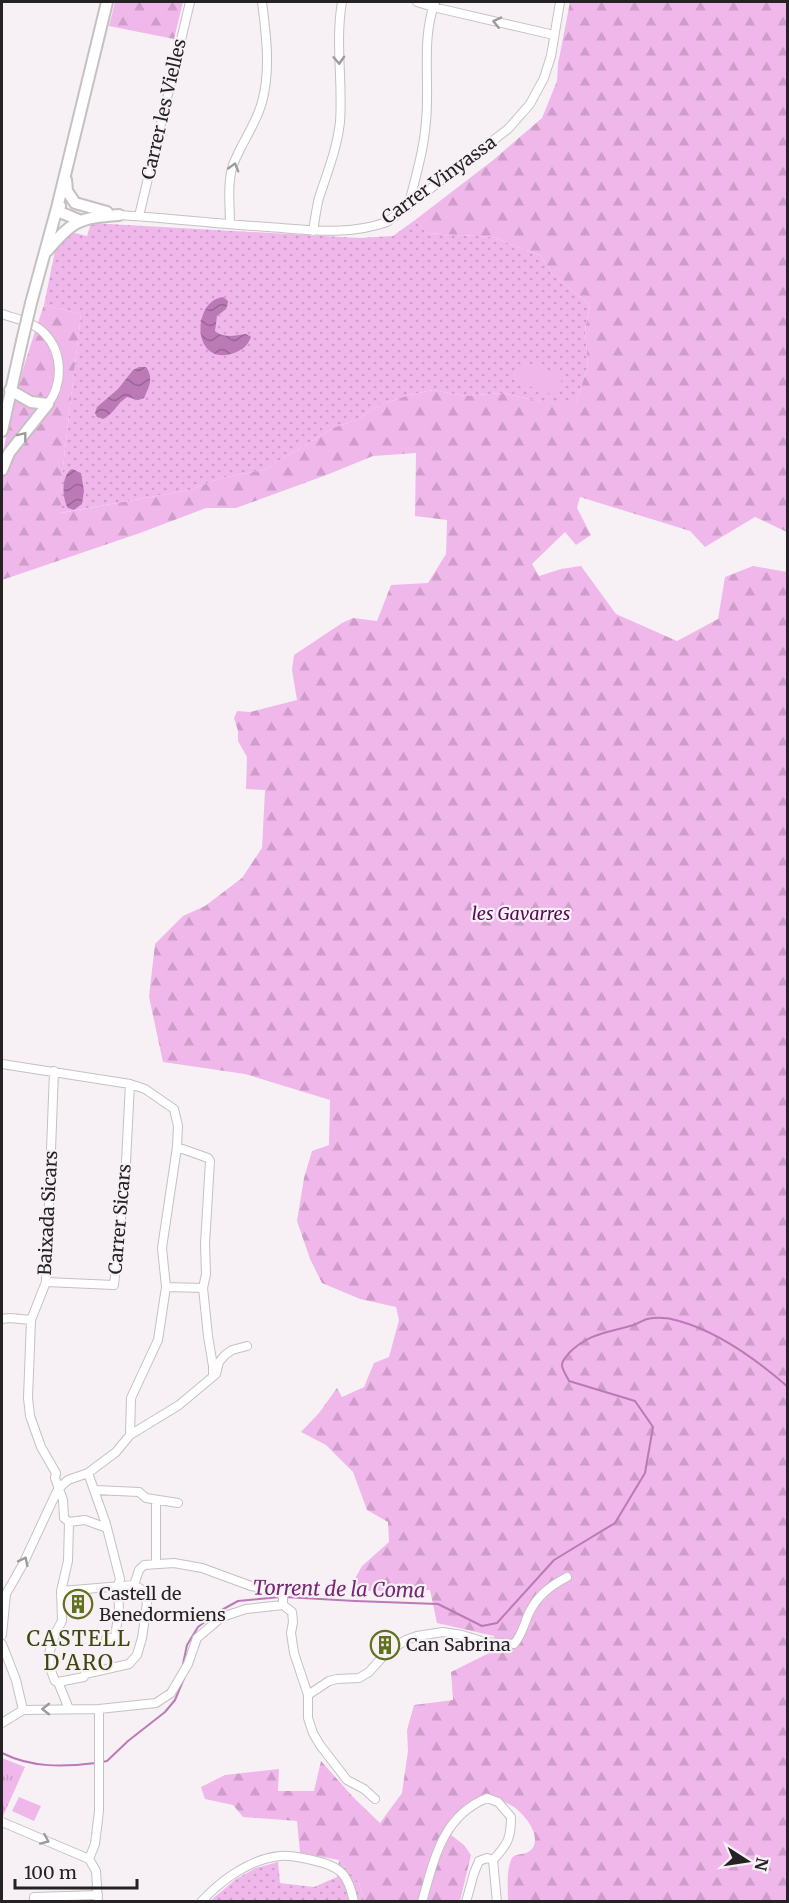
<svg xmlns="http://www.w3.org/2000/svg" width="789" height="1903" font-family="Merriweather,serif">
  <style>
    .grass { fill: url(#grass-dots) }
    .forest { fill: url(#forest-firs) }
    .park { fill: url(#park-tufts) }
    .pitch { fill: #f0b7eb }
    .water { fill: url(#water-waves) }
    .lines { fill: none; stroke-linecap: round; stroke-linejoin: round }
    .stream { stroke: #bb7ab6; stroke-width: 2 }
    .street-casing { stroke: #c5c0c4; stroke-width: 10 }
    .secondary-casing { stroke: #c5c0c4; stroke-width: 14 }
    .street { stroke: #fff; stroke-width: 8 }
    .secondary { stroke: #fff; stroke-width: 10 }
    .secondary-bridge-casing { stroke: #c5c0c4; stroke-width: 14; stroke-linecap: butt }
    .secondary-bridge { stroke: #fff; stroke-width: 10 }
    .oneway { stroke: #9c9c9c }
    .labels { text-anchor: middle; stroke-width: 4.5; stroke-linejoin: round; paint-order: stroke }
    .street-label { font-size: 18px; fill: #242224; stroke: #f7f1f6 }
    .park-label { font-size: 18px; font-style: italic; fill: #5a0958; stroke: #f7f1f6 }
    .poi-label { font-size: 18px; fill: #242224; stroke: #f7f1f6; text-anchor: start }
    .water-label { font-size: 20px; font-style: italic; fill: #762973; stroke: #f7f1f6 }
    .quarter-label { font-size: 21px; letter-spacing: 1.5px; fill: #3d480f; stroke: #f7f1f6 }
  </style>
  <defs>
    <pattern id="grass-dots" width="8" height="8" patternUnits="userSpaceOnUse" patternTransform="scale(1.5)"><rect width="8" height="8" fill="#f0b7eb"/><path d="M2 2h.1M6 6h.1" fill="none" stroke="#ce9dc9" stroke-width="1.8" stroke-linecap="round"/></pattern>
    <pattern id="forest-firs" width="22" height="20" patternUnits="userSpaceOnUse" patternTransform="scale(1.5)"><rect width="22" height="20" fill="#f0b7eb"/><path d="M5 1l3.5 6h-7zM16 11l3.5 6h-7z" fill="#ce9dc9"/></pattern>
    <pattern id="park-tufts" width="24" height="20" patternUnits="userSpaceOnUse" patternTransform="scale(1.5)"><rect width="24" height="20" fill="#f0b7eb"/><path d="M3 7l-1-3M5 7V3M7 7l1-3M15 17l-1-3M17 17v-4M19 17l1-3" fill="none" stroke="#ce9dc9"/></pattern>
    <pattern id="water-waves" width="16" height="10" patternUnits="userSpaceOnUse" patternTransform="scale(1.5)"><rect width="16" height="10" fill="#bb7ab6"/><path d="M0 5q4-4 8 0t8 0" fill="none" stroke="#986494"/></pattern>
  </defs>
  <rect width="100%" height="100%" fill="#f7f1f6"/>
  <path class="grass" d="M415 220 427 233 493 237 541 256 553 275 590 305 585 330 588 366 576 402H542L502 393 465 396 433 390 409 395 380 405 356 420 333 428 264 470 221 478 190 490 60 513 62 475 81 314 44 305 56 246 71 232 87 236 91 223 359 238 393 236Z
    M339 1860 359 1883 364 1901 209 1902 236 1879 256 1868 278 1862 280 1883 314 1887 337 1877Z"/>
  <path class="forest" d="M115 2H183L174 39 109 26Z
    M570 2H787V532L755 517 705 547 690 531 580 497 577 508 591 535 576 545 565 532 532 564 539 576 561 569 581 566 616 614 677 641 718 619 725 577 753 566 787 572V1901H508C508 1888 506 1873 511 1860 514 1852 525 1856 531 1850 543 1837 525 1815 514 1807 506 1802 497 1799 488 1796L472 1801 451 1821V1835L464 1845 471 1855 460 1901H364L359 1883 339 1860 300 1853 297 1821 243 1817 233 1805 205 1799 201 1787 225 1775 279 1769 278 1791H314L321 1761 353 1797 380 1823 402 1793 408 1751 407 1730 414 1705 453 1700 451 1672 495 1650 494 1636 437 1623 430 1590 365 1591 352 1584 362 1566 389 1542 388 1522 367 1510 353 1472 326 1445 301 1432 319 1413 337 1388 342 1397 364 1387 374 1363 389 1357 399 1320 396 1307 360 1299 322 1283 310 1259 297 1221 304 1178 312 1151 329 1145 330 1100 245 1074 163 1062 149 997 155 944 183 916 205 906 242 878 262 848 265 790 246 789 247 757 238 741V731L234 718 237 711 250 712 297 700 292 670 294 655 342 623 353 618 377 621 391 585 428 583 446 554 447 520 415 516 416 453 373 456 329 474 236 508H206L140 533 2 580V460C10 407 27 355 44 305L81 314 62 475 61 513 190 490 221 478 264 470 333 428 356 420 380 405 409 395 433 390 465 396 502 393 542 402H576L588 366 585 330 590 305 553 275 541 256 493 237 427 233 415 220 492 161 542 118 557 81 558 64Z"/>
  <path class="park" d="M2 1758 25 1767 3 1816 2 1814Z"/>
  <path class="pitch" d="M523 361 563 376 556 396 515 381Z
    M19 1797 41 1806 34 1821 12 1811Z"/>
  <path class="water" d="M223 297 228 301C228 309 223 311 217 316L215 331C224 339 236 335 246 334L251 337C248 345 243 350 234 353 192 368 191 301 223 297Z
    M139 367H146C154 378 149 387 144 398L138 400 127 397C117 403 114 414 103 419L97 417 95 413 97 407 118 389 133 370Z
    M72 469 81 473 84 491 82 504 74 510 68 508C62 498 61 475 72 469Z"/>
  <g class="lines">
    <path class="stream" d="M285 1597 355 1601 438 1604 482 1626 497 1623 554 1560 615 1523 645 1473 653 1427 635 1401 569 1381C567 1376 562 1370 562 1365 562 1360 566 1357 569 1353 588 1334 605 1333 630 1326 636 1325 641 1321 647 1319 657 1317 670 1318 679 1321 719 1332 757 1360 788 1387
      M183 1664 187 1645 198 1627 218 1612 238 1601 280 1597
      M2 1753C32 1768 63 1767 96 1763
      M102 1762 107 1761 128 1741 165 1712 175 1700 185 1676"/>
    <g class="street-casing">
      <path id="street" d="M417 2 433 7 554 35
        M408 207C415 179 424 150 426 121 430 82 421 39 435 2
        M119 215C169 218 218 224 268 227 308 230 348 236 387 222L508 129 530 104 544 78 551 56 560 2
        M139 216 190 2
        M230 224C230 206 227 183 233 165 241 143 256 125 262 102 271 70 266 34 262 2
        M313 231C315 220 316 209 319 198 327 173 337 149 340 122 343 82 335 42 342 2
        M2 314C16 319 34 322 45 334 63 353 63 384 48 404
        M2 1064 130 1084 145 1089 174 1109 178 1126 177 1147 162 1248 166 1287 158 1340 131 1398 130 1435
        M54 1071 46 1282 31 1320 28 1398 30 1416 41 1447 56 1473 55 1478 63 1500 64 1518 69 1522 68 1561 61 1591 62 1621 55 1634 49 1654 50 1668 55 1681 58 1682 69 1709
        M177 1147 208 1158 210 1161 205 1244 206 1274 203 1288 208 1336 213 1366V1374
        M46 1282 114 1285 125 1181 130 1084
        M166 1287 203 1288
        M2 1319 10 1318 31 1320
        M88 1473 106 1524 120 1579 118 1586 119 1610 115 1637 106 1639
        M95 1490 139 1492 146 1498 178 1503
        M69 1522 85 1520 107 1528
        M156 1564V1500
        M134 1585 139 1570 144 1565 174 1563 202 1568 251 1586 283 1592V1605
        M2 1635 6 1594 23 1564 58 1489 68 1480 88 1473 116 1452 130 1435 179 1405 216 1374 219 1362 225 1355 232 1350 247 1346
        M2 1644 16 1680 23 1710
        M58 1682 84 1677 85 1674 129 1664 137 1655 142 1638 147 1603 141 1589 134 1585 61 1591
        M308 1695 329 1681 337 1679 359 1678 369 1672 387 1652 406 1640 417 1636 443 1632 462 1635 485 1642 514 1644C522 1635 524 1624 529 1613 537 1596 550 1586 567 1577
        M2 1723 23 1710 99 1709 156 1703 171 1693 188 1664 197 1638 222 1617 246 1609 283 1605 292 1612 293 1622 291 1633 294 1653 308 1695V1718L313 1733 320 1745 347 1780 364 1789 375 1799
        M2 1822 89 1859 96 1871 98 1902
        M89 1859 95 1844 99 1811V1709
        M34 1902V1897L98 1895
        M201 1902C221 1880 250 1859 280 1856 291 1855 302 1858 312 1860 340 1866 348 1873 354 1902
        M422 1902C434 1860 442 1816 487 1798L498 1802 511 1817C511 1838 508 1844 493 1860
        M466 1902 474 1873 479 1861 487 1858 493 1860 497 1902"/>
    </g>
    <g class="secondary-casing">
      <path id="secondary" d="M66 180 67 191 75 203 107 212
        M60 206 57 208 62 213 79 220
        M47 251C73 220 79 218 119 215
        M31 303 57 208 107 2
        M2 431 22 341
        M2 470 9 453 48 404 31 402 10 390"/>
    </g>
    <use href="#street" class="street"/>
    <use href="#secondary" class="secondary"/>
    <g class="secondary-bridge-casing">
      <path id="secondary-bridge" d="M22 341 31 303"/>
    </g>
    <use href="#secondary-bridge" class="secondary-bridge"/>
  </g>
  <defs><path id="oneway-chevron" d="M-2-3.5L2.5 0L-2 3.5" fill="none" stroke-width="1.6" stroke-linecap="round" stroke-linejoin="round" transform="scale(1.5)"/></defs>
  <g class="oneway">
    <use href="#oneway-chevron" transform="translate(497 22) rotate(-167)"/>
    <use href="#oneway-chevron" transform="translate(339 60) rotate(87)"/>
    <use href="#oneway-chevron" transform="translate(234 167) rotate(-74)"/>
    <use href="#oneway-chevron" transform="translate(23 436) rotate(-52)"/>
    <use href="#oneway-chevron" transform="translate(24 1561) rotate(-63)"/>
    <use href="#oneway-chevron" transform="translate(46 1709) rotate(180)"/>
    <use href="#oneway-chevron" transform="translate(45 1840) rotate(23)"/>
  </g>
  <defs>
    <g id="building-ring" transform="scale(1.5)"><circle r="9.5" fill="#f7f1f6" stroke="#60701d" stroke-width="1.5"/><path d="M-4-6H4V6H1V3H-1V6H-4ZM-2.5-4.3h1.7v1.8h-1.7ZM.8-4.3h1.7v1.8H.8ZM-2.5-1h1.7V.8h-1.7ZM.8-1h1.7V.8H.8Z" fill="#60701d"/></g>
  </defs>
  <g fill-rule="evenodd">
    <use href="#building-ring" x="78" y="1604"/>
    <use href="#building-ring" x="385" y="1645"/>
  </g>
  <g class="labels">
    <g class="street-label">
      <text transform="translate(164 109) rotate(-77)" y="6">Carrer les Vielles</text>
      <text transform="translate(439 180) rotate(-36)" y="6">Carrer Vinyassa</text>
      <text transform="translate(48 1213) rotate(-87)" y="6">Baixada Sicars</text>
      <text transform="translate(120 1219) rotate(-85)" y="6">Carrer Sicars</text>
    </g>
    <g class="park-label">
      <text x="521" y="920">les Gavarres</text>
    </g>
    <g class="poi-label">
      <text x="99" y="1600">Castell de<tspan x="99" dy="21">Benedormiens</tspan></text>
      <text x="406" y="1651">Can Sabrina</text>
    </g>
    <g class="water-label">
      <text transform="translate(339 1589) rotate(1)" y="7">Torrent de la Coma</text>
    </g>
    <g class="quarter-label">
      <text x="79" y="1646">CASTELL<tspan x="79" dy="24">D'ARO</tspan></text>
    </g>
  </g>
  <rect width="789" height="1903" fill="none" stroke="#242224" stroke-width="6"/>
  <g transform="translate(747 1861) rotate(102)" stroke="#f7f1f6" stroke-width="4.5" paint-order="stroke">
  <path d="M0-4.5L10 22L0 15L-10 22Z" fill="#242224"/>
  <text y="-9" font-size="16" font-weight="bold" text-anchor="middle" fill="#242224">N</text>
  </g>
  <path d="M15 1879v9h122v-9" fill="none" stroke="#242224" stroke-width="3"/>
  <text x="24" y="1879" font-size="18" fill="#242224" stroke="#f7f1f6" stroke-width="4.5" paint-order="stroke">100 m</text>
</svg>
